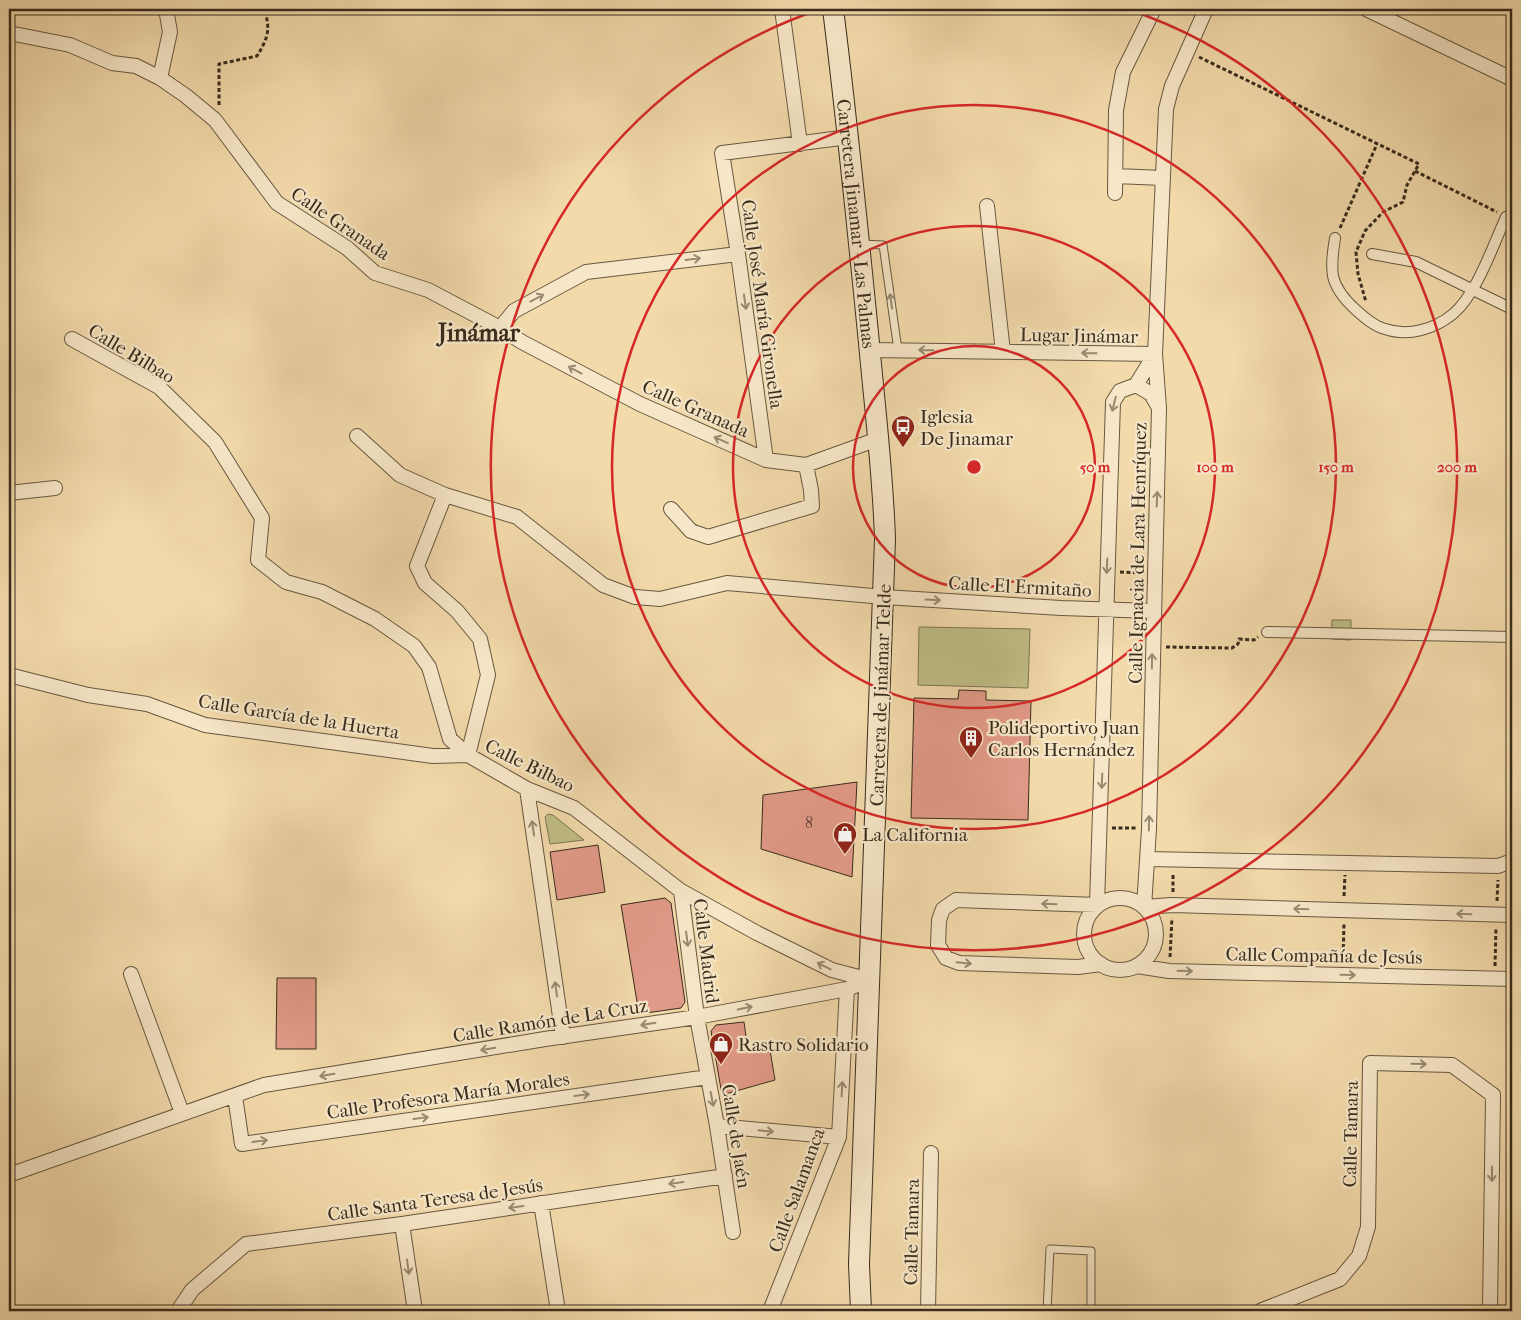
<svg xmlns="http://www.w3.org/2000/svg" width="1521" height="1320" font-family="'IM FELL French Canon',serif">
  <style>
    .green { fill: #c0be85; stroke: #7c7551 }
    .building { fill: #e29a88; stroke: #382c1d }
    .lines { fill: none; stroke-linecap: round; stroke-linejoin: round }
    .service-casing { stroke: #675840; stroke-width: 9 }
    .pedestrian-casing { stroke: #675840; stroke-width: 12 }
    .minor-casing { stroke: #675840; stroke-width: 16 }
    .secondary-casing { stroke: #382c1d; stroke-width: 22 }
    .path { stroke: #382c1d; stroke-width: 3; stroke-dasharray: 4 2.5; stroke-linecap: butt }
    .service { stroke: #f7e7c8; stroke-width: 7 }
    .pedestrian { stroke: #f7e7c8; stroke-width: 10 }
    .minor { stroke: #f7e7c8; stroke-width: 14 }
    .secondary { stroke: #f7e7c8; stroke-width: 20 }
    .oneway { stroke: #988a72 }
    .ring { fill: none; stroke: #d62828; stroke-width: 2.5 }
    .labels { text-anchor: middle; stroke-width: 4.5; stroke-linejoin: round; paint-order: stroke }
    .number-label { font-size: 16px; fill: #624838 }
    .street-label { font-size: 19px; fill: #382c1d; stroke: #f7e7c8 }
    .poi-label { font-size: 19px; fill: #382c1d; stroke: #f7e7c8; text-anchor: start }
    .district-label { font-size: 24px; font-weight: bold; fill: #382c1d; stroke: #f7e7c8 }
    .centre { fill: #d62828; stroke: #f7e7c8; stroke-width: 2.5 }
    .ring-label { font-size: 15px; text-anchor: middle; font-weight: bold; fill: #d62828; stroke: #f7e7c8; stroke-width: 4.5; stroke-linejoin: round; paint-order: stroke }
  </style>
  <rect width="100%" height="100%" fill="#f3daab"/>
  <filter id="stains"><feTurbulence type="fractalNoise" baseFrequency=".004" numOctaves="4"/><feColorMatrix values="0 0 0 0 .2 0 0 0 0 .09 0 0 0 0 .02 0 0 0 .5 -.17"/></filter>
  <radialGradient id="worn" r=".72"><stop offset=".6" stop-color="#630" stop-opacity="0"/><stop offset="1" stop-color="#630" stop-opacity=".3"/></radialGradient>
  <path class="green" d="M1332 620H1351V640L1331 639Z
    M919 627 1030 629 1028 688 918 685Z
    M548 814 553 815 584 840 550 844 545 817Z"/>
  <path class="building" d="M959 690 986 691V700L1031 701 1028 820 911 818 914 698 958 699Z
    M857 782 852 877 761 849 763 795Z
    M598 845 605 892 557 900 550 852Z
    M665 898 671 903 685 1002 681 1008 639 1014 621 905Z
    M277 978H316V1049H276Z
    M744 1022 748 1051 770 1050 775 1080 722 1095 711 1031 716 1025Z"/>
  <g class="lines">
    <g class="service-casing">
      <path id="service" d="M862 244 883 245 898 350
        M1047 1311 1050 1249 1091 1251V1311"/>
    </g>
    <g class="pedestrian-casing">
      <path id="pedestrian" d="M1335 238C1333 251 1331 263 1333 276 1336 290 1346 301 1356 310 1365 318 1374 326 1385 329 1408 337 1435 329 1453 314 1477 294 1493 245 1506 217
        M1372 254 1416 262 1512 309
        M1267 632 1512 637"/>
    </g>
    <g class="minor-casing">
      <path id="minor" d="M782 9 800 144
        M1206 9 1172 86 1166 109 1155 354 1159 408 1149 829 1144 907 1172 905 1512 915
        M1366 9 1512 79
        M9 33 70 45 112 63 136 66 160 78 186 96 215 120 277 203 347 248 375 273 428 290 500 328 522 342 640 404 766 460 806 465 878 439
        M160 78 170 32 166 9
        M1116 176 1163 178
        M1115 193 1116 110 1123 72 1154 9
        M987 206 1003 352
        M500 328 514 311 586 272 738 254
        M72 339 159 387 215 442 262 518 258 560 286 582 322 592 375 619 414 646 429 667 450 739 468 755 527 789 574 808 681 891 757 933 832 970 870 980
        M869 350 1155 354
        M1136 385 1155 354
        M357 436 400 475 445 495 517 517 603 585 635 597 660 599 727 583 884 597 1061 608 1153 611
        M766 460 738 254 722 153 849 137
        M9 493 55 488
        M671 509 691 531 708 537 812 506 811 490 806 465
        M9 675 88 695 147 704 205 725 433 756 468 755 488 675 480 639 457 611 425 583 417 566 445 495
        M527 789 563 1037
        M1148 859 1498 866 1512 861
        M681 891 697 1017 717 1126 733 1232
        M1084 934a36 36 0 1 1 72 0a36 36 0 1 1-72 0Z
        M1101 964 1078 967 959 963 946 958 938 945 939 920 943 909 956 900 1097 905 1113 402 1120 391 1136 385 1151 394 1158 406
        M1137 966 1169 971 1512 979
        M131 974 182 1113
        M235 1096 242 1144 708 1077
        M717 1126 839 1137
        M9 1175 264 1085 545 1039 697 1017 847 989 870 980
        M541 1203 558 1311
        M402 1224 415 1311
        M178 1311 192 1290 246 1244 402 1224 725 1176
        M770 1311 839 1137 847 989
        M928 1311 931 1153
        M1260 1311 1340 1279 1359 1256 1368 1227 1370 1063 1452 1065 1493 1095 1490 1311"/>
    </g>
    <g class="secondary-casing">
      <g id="secondary">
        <path id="s1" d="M833 9C847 120 858 232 869 343 875 409 883 474 885 539L859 1264 861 1311"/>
      </g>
    </g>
    <path class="path" d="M1199 57 1419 164 1407 185 1403 202 1383 212 1365 231 1356 252 1358 274 1366 302
      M219 105V64L257 56C268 38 271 29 264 9
      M1415 171 1497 212
      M1340 228 1377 144
      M1120 572 1142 573
      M1166 647 1232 648 1238 644 1239 639 1254 640 1258 637
      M1112 828H1136
      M1173 892V873
      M1344 896 1345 875
      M1497 901 1498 880
      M1170 957 1172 918
      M1343 961 1344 923
      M1495 966 1496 927"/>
    <use href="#service" class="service"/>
    <use href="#pedestrian" class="pedestrian"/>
    <use href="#minor" class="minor"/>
    <use href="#secondary" class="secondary"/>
  </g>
  <defs><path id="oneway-shaft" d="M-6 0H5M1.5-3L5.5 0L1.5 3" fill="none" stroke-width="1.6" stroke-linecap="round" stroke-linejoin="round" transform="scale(1.25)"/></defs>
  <g class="oneway">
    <use href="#oneway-shaft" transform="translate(693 259) rotate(-7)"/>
    <use href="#oneway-shaft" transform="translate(537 298) rotate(-28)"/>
    <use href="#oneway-shaft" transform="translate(891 301) rotate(-98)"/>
    <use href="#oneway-shaft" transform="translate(745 302) rotate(82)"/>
    <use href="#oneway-shaft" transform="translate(926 350) rotate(-179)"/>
    <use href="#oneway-shaft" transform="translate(1089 353) rotate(-179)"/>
    <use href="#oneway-shaft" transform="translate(575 370) rotate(-152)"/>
    <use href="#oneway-shaft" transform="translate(1114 404) rotate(104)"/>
    <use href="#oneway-shaft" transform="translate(721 440) rotate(-156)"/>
    <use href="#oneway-shaft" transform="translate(1157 499) rotate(-88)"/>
    <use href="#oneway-shaft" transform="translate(1107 566) rotate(92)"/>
    <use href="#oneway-shaft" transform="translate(933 600) rotate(3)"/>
    <use href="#oneway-shaft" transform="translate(1152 661) rotate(-89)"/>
    <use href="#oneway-shaft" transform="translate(1102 781) rotate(92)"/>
    <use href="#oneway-shaft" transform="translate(1149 823) rotate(-89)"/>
    <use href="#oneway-shaft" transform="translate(533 828) rotate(-98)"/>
    <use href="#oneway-shaft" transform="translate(1049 904) rotate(-178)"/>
    <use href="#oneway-shaft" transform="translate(1301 909) rotate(-178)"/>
    <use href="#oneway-shaft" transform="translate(1464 914) rotate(-178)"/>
    <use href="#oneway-shaft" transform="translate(687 939) rotate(83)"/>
    <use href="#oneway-shaft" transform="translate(964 963) rotate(6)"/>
    <use href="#oneway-shaft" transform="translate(824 966) rotate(-154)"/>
    <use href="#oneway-shaft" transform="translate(1185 971) rotate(1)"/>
    <use href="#oneway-shaft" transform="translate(1348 975) rotate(1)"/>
    <use href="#oneway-shaft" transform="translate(556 989) rotate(-98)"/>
    <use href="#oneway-shaft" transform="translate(745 1008) rotate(-11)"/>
    <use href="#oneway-shaft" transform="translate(648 1024) rotate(171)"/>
    <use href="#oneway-shaft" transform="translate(488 1049) rotate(171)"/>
    <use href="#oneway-shaft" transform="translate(1419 1064) rotate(1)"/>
    <use href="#oneway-shaft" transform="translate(327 1075) rotate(171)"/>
    <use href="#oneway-shaft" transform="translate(842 1089) rotate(-87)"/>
    <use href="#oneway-shaft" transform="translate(582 1095) rotate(-8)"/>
    <use href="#oneway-shaft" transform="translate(712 1099) rotate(79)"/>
    <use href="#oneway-shaft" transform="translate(421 1118) rotate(-8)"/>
    <use href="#oneway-shaft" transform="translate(766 1131) rotate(5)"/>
    <use href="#oneway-shaft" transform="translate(260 1141) rotate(-8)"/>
    <use href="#oneway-shaft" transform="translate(1492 1174) rotate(91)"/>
    <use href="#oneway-shaft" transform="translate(676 1183) rotate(172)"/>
    <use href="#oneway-shaft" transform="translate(516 1207) rotate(172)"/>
    <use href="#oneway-shaft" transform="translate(408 1267) rotate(82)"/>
  </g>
  <g class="ring">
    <circle cx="974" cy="467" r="121"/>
    <circle cx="974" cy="467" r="241"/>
    <circle cx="974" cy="467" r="362"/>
    <path d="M1127 9A483 483 0 1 1 821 9"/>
  </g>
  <defs>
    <g id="bus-pin" transform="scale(1.25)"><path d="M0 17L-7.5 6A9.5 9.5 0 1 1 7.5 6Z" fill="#8f2418" stroke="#f7e7c8"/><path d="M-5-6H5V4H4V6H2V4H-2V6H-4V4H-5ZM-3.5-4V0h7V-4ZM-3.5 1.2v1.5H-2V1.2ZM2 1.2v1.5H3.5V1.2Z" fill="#fff"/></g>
    <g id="building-pin" transform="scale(1.25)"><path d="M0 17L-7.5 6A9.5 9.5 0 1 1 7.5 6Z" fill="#8f2418" stroke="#f7e7c8"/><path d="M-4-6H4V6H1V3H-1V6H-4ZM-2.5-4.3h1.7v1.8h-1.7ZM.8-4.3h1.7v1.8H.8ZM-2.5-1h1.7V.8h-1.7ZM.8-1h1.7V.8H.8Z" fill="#fff"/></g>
    <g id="shop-pin" transform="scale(1.25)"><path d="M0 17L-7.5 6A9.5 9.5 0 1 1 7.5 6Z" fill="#8f2418" stroke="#f7e7c8"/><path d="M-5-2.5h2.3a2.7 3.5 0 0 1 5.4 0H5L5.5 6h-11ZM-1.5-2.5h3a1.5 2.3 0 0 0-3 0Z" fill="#fff"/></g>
  </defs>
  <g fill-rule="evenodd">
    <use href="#bus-pin" x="903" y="427"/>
    <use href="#building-pin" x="971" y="738"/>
    <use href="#shop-pin" x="845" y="834"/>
    <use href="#shop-pin" x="721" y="1044"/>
  </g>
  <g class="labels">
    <g class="number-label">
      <text x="809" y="828">8</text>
    </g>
    <g class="street-label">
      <text transform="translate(341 223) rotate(34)" y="7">Calle Granada</text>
      <text dy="7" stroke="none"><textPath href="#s1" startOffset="216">Carretera Jinamar - Las Palmas</textPath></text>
      <text transform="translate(763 304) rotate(82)" y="7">Calle José María Gironella</text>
      <text transform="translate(1079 335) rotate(1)" y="7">Lugar Jinámar</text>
      <text transform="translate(132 353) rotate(31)" y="7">Calle Bilbao</text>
      <text transform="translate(696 408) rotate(24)" y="7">Calle Granada</text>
      <text transform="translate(1137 553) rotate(-89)" y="7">Calle Ignacia de Lara Henríquez</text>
      <text transform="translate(1020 586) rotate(3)" y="7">Calle El Ermitaño</text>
      <text transform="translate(880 695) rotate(-88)" y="7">Carretera de Jinámar Telde</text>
      <text transform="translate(299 716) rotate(9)" y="7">Calle García de la Huerta</text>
      <text transform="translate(530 765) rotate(26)" y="7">Calle Bilbao</text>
      <text transform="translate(707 951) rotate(83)" y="7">Calle Madrid</text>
      <text transform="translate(1324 955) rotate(1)" y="7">Calle Compañía de Jesús</text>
      <text transform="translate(550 1020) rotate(-9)" y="7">Calle Ramón de La Cruz</text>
      <text transform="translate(448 1095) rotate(-8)" y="7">Calle Profesora María Morales</text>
      <text transform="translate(1350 1134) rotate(-89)" y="7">Calle Tamara</text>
      <text transform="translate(737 1136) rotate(81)" y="7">Calle de Jaén</text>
      <text transform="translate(796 1190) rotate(-70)" y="7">Calle Salamanca</text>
      <text transform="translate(435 1199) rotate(-8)" y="7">Calle Santa Teresa de Jesús</text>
      <text transform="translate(911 1232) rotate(-89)" y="7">Calle Tamara</text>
    </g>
    <g class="poi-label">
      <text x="920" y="423">Iglesia<tspan x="920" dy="22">De Jinamar</tspan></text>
      <text x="988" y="734">Polideportivo Juan<tspan x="988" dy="22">Carlos Hernández</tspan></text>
      <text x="862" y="841">La California</text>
      <text x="738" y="1051">Rastro Solidario</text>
    </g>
    <g class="district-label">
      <text x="479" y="341">Jinámar</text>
    </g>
  </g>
  <circle cx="974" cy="467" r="8" class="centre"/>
  <g class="ring-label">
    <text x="1095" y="472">50 m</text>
    <text x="1215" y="472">100 m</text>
    <text x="1336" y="472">150 m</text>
    <text x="1457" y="472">200 m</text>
  </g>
  <rect width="1521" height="1320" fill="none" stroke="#f3daab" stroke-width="30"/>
  <rect x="10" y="10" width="1501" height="1300" fill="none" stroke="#382c1d" stroke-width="2.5"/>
  <rect x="15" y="15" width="1491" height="1290" fill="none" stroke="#382c1d"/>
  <rect width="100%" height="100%" filter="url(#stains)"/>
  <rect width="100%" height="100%" fill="url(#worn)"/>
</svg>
